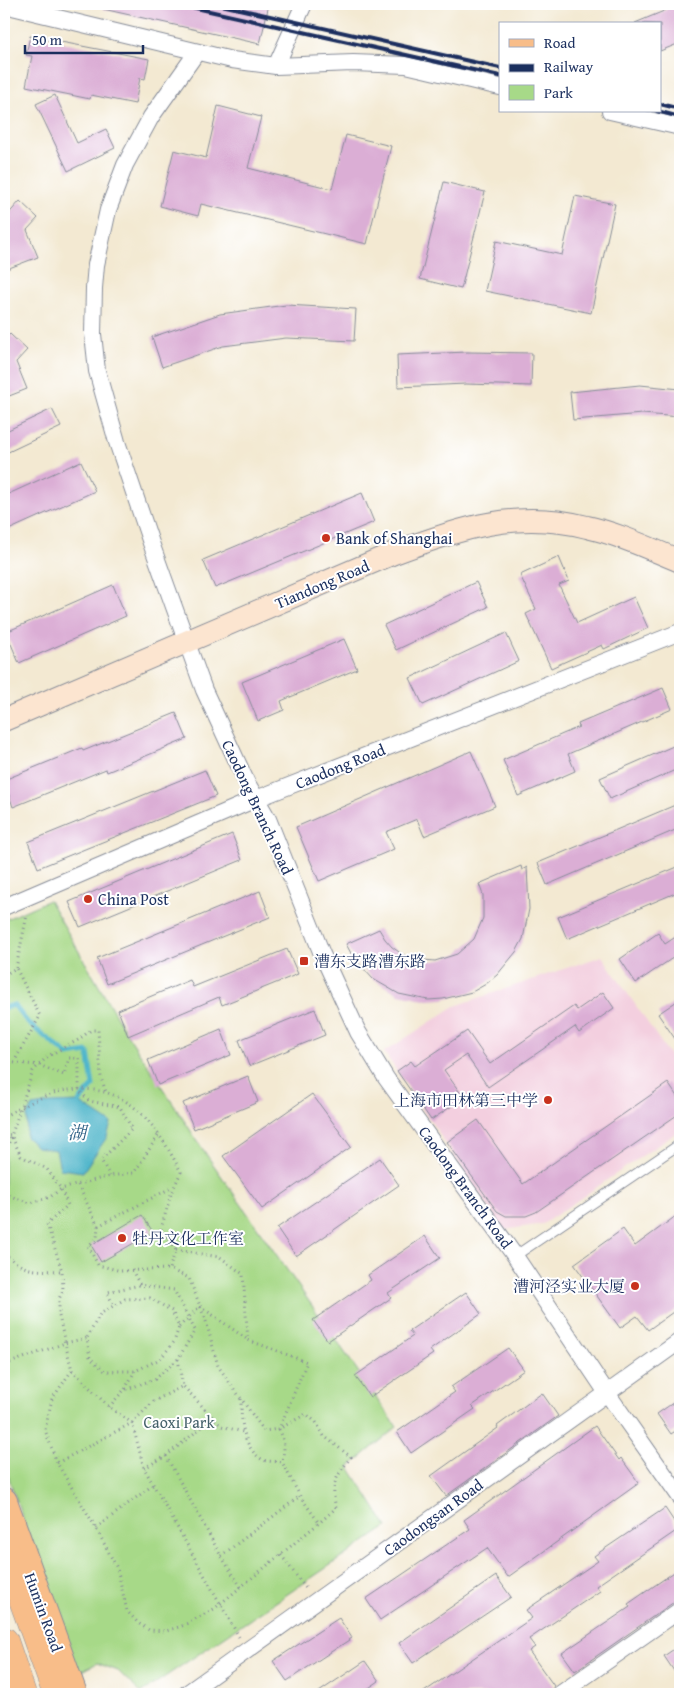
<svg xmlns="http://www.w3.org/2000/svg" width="684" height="1698" font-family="'Gentium Book Plus','Noto Serif SC',serif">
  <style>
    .built { fill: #f3cfdf }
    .green { fill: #a7d988; stroke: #618473 }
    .water { fill: #4bb4c9; stroke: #337294 }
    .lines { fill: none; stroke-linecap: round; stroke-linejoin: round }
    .stream { stroke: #4bb4c9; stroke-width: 5 }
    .building { fill: #dbaed5 }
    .lane-casing { stroke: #878c98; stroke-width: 11 }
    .street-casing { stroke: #878c98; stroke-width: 18 }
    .secondary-casing { stroke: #878c98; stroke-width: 24 }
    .primary-casing { stroke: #878c98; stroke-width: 28 }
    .highway-casing { stroke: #878c98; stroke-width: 29 }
    .path { stroke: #878c98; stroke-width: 3; stroke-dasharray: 1 4; stroke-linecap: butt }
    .lane { stroke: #fff; stroke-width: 9 }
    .street { stroke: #fff; stroke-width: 16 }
    .secondary { stroke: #fce5d0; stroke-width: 22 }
    .primary { stroke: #f8bd89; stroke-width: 26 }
    .highway { stroke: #f8bd89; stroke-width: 28 }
    .rail { stroke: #1b2f5e; stroke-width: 4 }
    .poi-dot { fill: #c8321e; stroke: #fff; stroke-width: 2 }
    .labels { text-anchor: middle; stroke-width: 4; stroke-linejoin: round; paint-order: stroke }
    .poi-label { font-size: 16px; fill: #1b2f5e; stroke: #fff; text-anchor: start }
    .street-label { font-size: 16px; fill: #1b2f5e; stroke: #fff }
    .park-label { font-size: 16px; fill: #45626b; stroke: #fff }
    .water-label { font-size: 18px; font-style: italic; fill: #2c5e83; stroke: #fff }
  </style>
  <rect width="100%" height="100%" fill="#fff"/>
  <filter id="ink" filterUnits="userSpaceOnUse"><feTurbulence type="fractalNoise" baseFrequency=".02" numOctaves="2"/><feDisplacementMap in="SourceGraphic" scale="10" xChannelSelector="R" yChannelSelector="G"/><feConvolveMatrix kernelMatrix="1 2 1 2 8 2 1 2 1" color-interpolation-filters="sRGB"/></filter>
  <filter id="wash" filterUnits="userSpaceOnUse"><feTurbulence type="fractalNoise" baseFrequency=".0096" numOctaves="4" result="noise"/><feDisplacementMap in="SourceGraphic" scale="20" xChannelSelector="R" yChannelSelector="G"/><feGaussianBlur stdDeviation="1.12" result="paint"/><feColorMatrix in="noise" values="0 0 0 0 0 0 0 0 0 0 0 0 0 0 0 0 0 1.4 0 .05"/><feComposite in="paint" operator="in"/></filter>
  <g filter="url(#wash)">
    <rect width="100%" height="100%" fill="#f3e9d2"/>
    <path class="built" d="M602 956 680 1070V1130L543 1224 504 1230 384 1052 455 1006Z"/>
    <path class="green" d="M49 900 125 1031 208 1157 397 1427 349 1467 387 1527 141 1693 118 1671 97 1663 76 1675 4 1464V920Z"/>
    <path class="water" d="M79 1102 111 1123 107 1137 83 1172 60 1169 56 1150 37 1147 26 1137 27 1116 32 1106 50 1103Z"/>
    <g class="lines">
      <path class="stream" d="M4 1008 14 1005 28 1023 68 1055 88 1052 93 1086 79 1102"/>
    </g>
    <g id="blocks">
      <path class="building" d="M104 4H269L260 44 103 9Z
        M673 4H680V43L660 51V24L635 23 664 11Z
        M30 36 149 59 145 79 140 78 135 104 91 95 90 99 26 86 32 56 26 55Z
        M55 95 77 143 106 129 115 148 68 171 36 104Z
        M218 106 261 117 248 168 332 189 346 135 391 146 367 244 201 204 198 216 160 206 174 150 206 158Z
        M444 182 485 192 461 289 420 279Z
        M575 196 615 204 591 313 485 291 496 241 562 255Z
        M20 201 38 218 27 230 38 257 4 270V219Z
        M286 305 356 309 354 341 286 338 223 346 162 367 152 337 220 314Z
        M4 334 6 338 10 334 27 350 16 362 27 389 4 398Z
        M467 352 532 353 531 386 466 384 398 387 397 355Z
        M640 385 680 389V417L642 414 573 420 570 392Z
        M52 409 61 427 4 454V432Z
        M81 461 95 491 4 532V496Z
        M362 493 374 522 215 588 203 560Z
        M559 557 569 581 559 585 577 623 634 597 648 628 604 649 602 645 551 668 526 614 536 609 520 575Z
        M476 582 488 607 396 650 384 625Z
        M113 585 126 616 19 663 6 632Z
        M506 633 519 661 423 705 410 678Z
        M344 639 357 669 281 701 284 710 258 721 242 682Z
        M663 688 672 709 568 754 575 771 518 796 503 760 579 727 578 724Z
        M176 713 187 739 107 772 106 769 13 807 4 780 82 748 83 751Z
        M680 743V768L610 799 600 778Z
        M471 751 495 806 424 836 417 819 386 832 394 849 319 881 296 827Z
        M205 770 216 796 38 868 28 842Z
        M680 803V828L547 885 538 863Z
        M232 834 242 860 80 927 69 902Z
        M521 866 522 870 527 867 529 909 523 939 516 952 497 975 486 984 472 992 443 999 428 1000 399 994 373 979 353 957 346 944 379 929 385 939 392 947 402 954 412 959 435 961 457 954 474 939 483 918V895L479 884Z
        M680 866V891L567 939 558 917Z
        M260 891 270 917 107 984 97 958Z
        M658 933 665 944 680 934V953L636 983 620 959Z
        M287 949 298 974 222 1005 219 997 128 1036 118 1010 190 980 193 987Z
        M603 992 614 1008 579 1033 575 1027 488 1087 466 1055 444 1070 464 1098 431 1120 397 1071 411 1061 415 1066 467 1031 490 1064 574 1006 577 1010Z
        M680 999V1046L658 1014Z
        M315 1009 325 1035 249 1066 239 1040Z
        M221 1029 231 1055 158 1085 148 1060Z
        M248 1076 258 1102 194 1129 183 1103Z
        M668 1083 680 1101V1113L536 1212 526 1216H506L497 1211 447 1142 478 1120 523 1184Z
        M312 1094 351 1147 262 1209 223 1156Z
        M380 1158 399 1185 296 1256 277 1228Z
        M680 1213V1307L648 1330 637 1316 620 1328 574 1264 623 1229 635 1246Z
        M142 1215 153 1232 101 1262 91 1245Z
        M425 1236 440 1258 388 1293 391 1298 328 1341 313 1320 371 1280 368 1275Z
        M466 1292 481 1314 430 1350 433 1354 370 1397 355 1376 413 1336 409 1331Z
        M508 1348 524 1370 472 1406 475 1409 411 1453 397 1432 455 1392 451 1387Z
        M542 1393 558 1416 446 1496 431 1476 498 1428 497 1426Z
        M680 1398V1428L671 1434 657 1414Z
        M595 1426 619 1460 621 1458 639 1483 508 1577 487 1548 380 1620 366 1599 470 1529 464 1520Z
        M665 1508 679 1529 596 1586 600 1591 529 1639 535 1647 529 1651 554 1686 550 1694H421L532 1618 526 1610 598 1561 594 1556Z
        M680 1568V1599L674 1602 575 1671 562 1653 630 1607 628 1604Z
        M496 1576 511 1597 413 1663 399 1643Z
        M339 1618 352 1638 287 1681 273 1661Z
        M680 1645V1680L664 1656Z
        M365 1661 379 1681 360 1694H316Z"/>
    </g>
  </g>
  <g filter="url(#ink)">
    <use href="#blocks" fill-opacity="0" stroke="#878c98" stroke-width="1"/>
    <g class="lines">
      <g class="lane-casing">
        <path id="lane" d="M515 1256 680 1144"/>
      </g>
      <g class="street-casing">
        <path id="street" d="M4 5 232 60 276 66 353 63 406 65 500 87
          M197 52 151 117 125 165 108 210 96 265 94 288 93 334 97 371 117 442 151 543 204 690 247 783 268 819 322 954 358 1032 386 1078 515 1256 607 1393 680 1497
          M276 66 304 4
          M610 111 680 127
          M4 907 256 799 680 632
          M186 1694 680 1341
          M560 1694 680 1610"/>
      </g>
      <g class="secondary-casing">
        <path id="secondary" d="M4 720 394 553C460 528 517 509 587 527 619 534 650 549 680 561"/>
      </g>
      <g class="primary-casing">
        <path id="primary" d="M4 1501 74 1694"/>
      </g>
      <g class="highway-casing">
        <path id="highway" d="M4 1547 57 1694
          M4 1641 22 1694"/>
      </g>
      <path class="path" d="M16 968 27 915
        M4 975 16 968 40 1016 14 1062
        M4 1062 39 1065 64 1075 69 1058H79V1090L89 1101 120 1107 132 1129 101 1160 110 1176
        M4 1116C17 1110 43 1095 57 1092 124 1078 153 1119 181 1172L171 1194 161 1229 176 1250 169 1269 189 1278 206 1321 218 1366 264 1431 279 1429 306 1414 316 1422 324 1436 351 1457C337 1476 330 1483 336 1508L319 1523 214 1609 182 1626 166 1631 149 1630 138 1623 127 1611 117 1568 96 1528 57 1463 45 1430 52 1399 72 1370 65 1343 87 1338 90 1358 105 1371H135L160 1359 174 1342 179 1327 172 1311 150 1298 125 1299 100 1314 87 1338
        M4 1134 11 1135 21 1156 47 1169 61 1189 68 1205 47 1224 62 1271 63 1290 59 1299V1316L65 1343 4 1365
        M4 1157 33 1071 48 1056 78 1040 91 1030H98L101 1078 106 1092
        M78 1185 98 1226 97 1238 88 1246 98 1265 121 1271 169 1269
        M4 1194 31 1203 50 1197 61 1189 110 1176 134 1173 159 1134
        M98 1226 173 1187
        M176 1250 220 1257 243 1274 248 1340 307 1362 279 1429C285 1441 285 1449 282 1462
        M4 1253C26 1273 34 1270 62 1271
        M132 1270 140 1285
        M179 1327 200 1306 248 1340
        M178 1359 183 1386
        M72 1370 109 1407 132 1423 144 1468 239 1637
        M125 1389 135 1371
        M241 1399C241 1420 242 1448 263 1460 268 1462 277 1461 282 1462L300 1496 319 1523
        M109 1407 124 1390 155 1379 178 1359 195 1330 174 1290 140 1285 107 1292 114 1306
        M166 1456 221 1556 241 1587
        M57 1463 132 1423 154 1401 183 1386 221 1426 243 1432
        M144 1468 166 1456 213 1418
        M96 1528 153 1485
        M281 1555 307 1590
        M221 1556 300 1496"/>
      <use href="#lane" class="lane"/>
      <use href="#street" class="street"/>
      <use href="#secondary" class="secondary"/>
      <use href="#primary" class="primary"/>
      <use href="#highway" class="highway"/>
      <path class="rail" d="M178 4 500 76
        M217 4 500 68
        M660 104 680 109
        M657 111 680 117"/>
    </g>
  </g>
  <g class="poi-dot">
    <circle cx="326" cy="538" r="5"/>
    <circle cx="88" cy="899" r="5"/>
    <rect x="299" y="956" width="10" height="10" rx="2.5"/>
    <circle cx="548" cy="1100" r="5"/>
    <circle cx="122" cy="1238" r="5"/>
    <circle cx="635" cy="1286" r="5"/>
  </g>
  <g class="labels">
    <g class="poi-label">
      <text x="336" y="544">Bank of Shanghai</text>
      <text x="98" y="905">China Post</text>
      <text x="314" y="967">漕东支路漕东路</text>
      <text x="538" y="1106" text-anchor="end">上海市田林第三中学</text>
      <text x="132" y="1244">牡丹文化工作室</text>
      <text x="625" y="1292" text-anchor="end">漕河泾实业大厦</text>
    </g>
    <g class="street-label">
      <text transform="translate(322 584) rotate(-23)" y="6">Tiandong Road</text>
      <text transform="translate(340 766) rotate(-22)" y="6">Caodong Road</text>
      <text transform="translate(258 807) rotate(65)" y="6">Caodong Branch Road</text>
      <text transform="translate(466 1187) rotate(54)" y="6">Caodong Branch Road</text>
      <text transform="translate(433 1517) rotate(-36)" y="6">Caodongsan Road</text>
      <text transform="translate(44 1612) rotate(70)" y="6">Humin Road</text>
    </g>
    <g class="park-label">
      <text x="179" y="1428">Caoxi Park</text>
    </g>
    <g class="water-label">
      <text x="77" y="1139">湖</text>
    </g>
  </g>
  <rect width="684" height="1698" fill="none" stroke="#fff" stroke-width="20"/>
  <rect x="499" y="22" width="162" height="90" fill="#ffffff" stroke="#a4acbf"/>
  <rect x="509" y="39" width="25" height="8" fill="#f8bd89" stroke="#a4acbf"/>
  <text x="544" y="48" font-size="15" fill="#1b2f5e">Road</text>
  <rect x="509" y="64" width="25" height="8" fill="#1b2f5e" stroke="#a4acbf"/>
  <text x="544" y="72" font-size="15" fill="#1b2f5e">Railway</text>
  <rect x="509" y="85" width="25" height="15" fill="#a7d988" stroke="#a4acbf"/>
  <text x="544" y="98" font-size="15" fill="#1b2f5e">Park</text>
  <path d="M25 45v8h118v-8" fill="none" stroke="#1b2f5e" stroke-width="2.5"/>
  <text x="32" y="45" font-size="15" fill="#1b2f5e" stroke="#ffffff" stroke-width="4" paint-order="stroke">50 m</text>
</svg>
